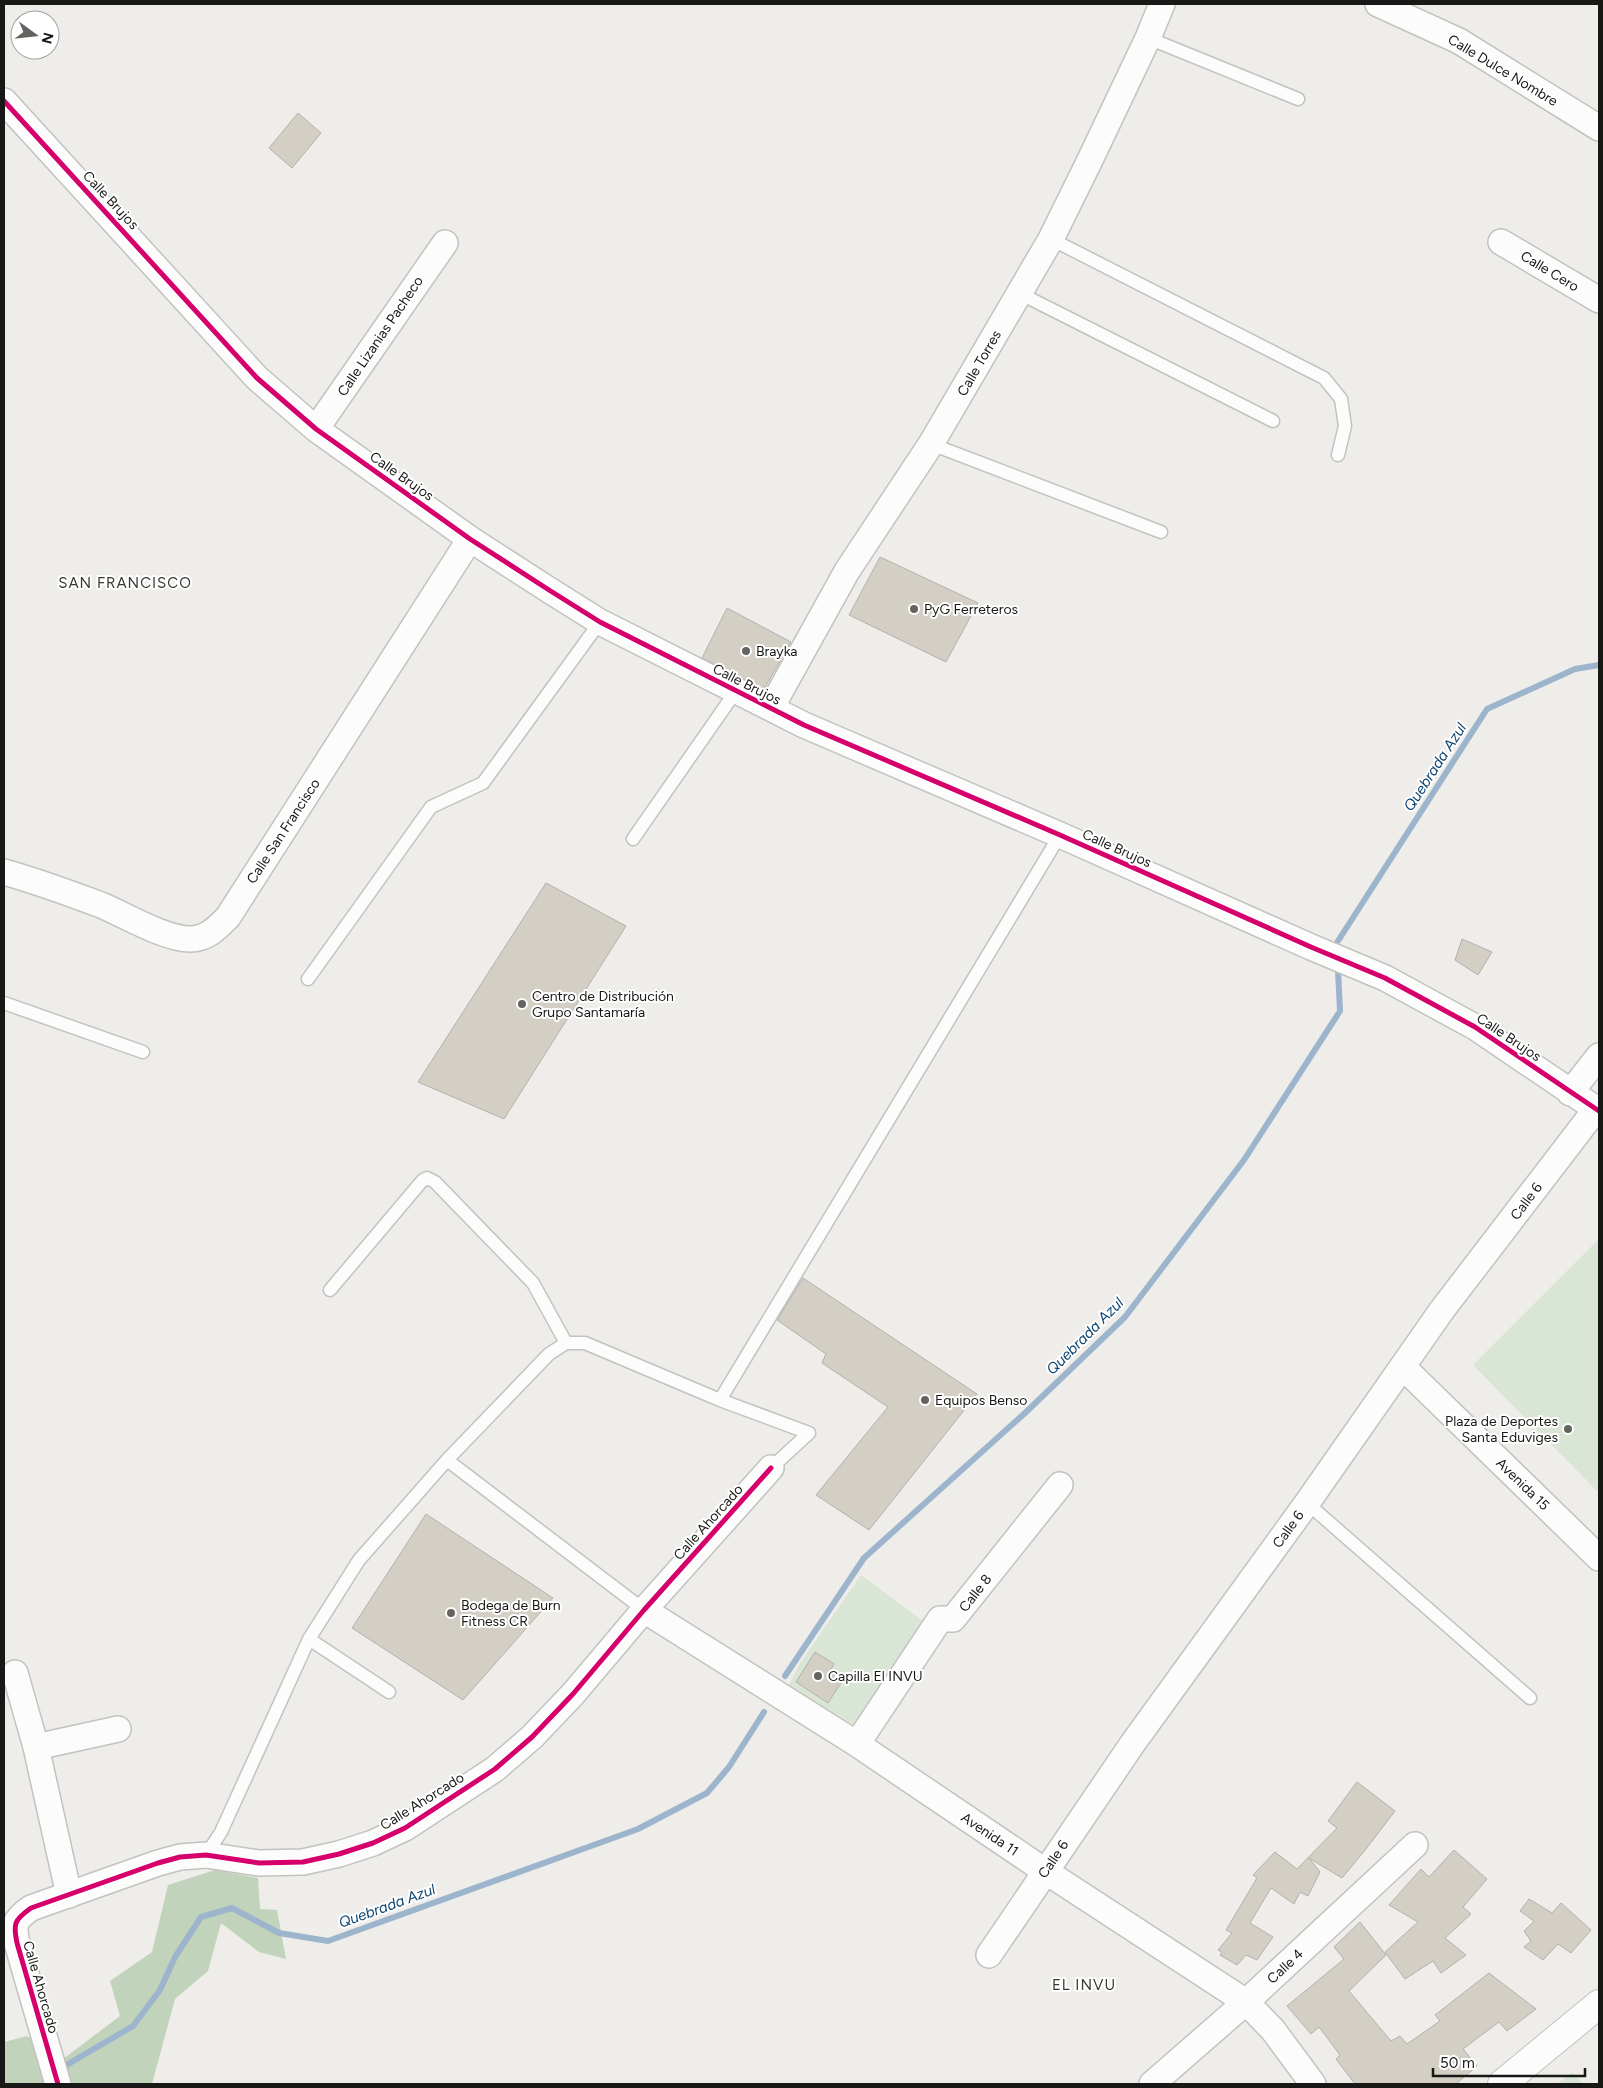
<svg xmlns="http://www.w3.org/2000/svg" width="1603" height="2088" font-family="Figtree,sans-serif">
  <style>
    .green { fill: #d9e5d5 }
    .forest { fill: #c2d3bc }
    .lines { fill: none; stroke-linecap: round; stroke-linejoin: round }
    .stream { stroke: #9db5cc; stroke-width: 6 }
    .building { fill: #d4cfc5; stroke: #b2b1af }
    .lane-casing { stroke: #c2c2bf; stroke-width: 15 }
    .street-casing { stroke: #c2c2bf; stroke-width: 28 }
    .secondary-casing { stroke: #c2c2bf; stroke-width: 30 }
    .lane { stroke: #fdfcfc; stroke-width: 12 }
    .street { stroke: #fdfcfc; stroke-width: 25 }
    .secondary { stroke: #fdfcfc; stroke-width: 28 }
    .cycleway-casing { stroke: #fff; stroke-width: 8 }
    .cycleway { stroke: #d6006c; stroke-width: 5 }
    .poi-dot { fill: #636360; stroke: #fff; stroke-width: 2 }
    .labels { text-anchor: middle; stroke-width: 4; stroke-linejoin: round; paint-order: stroke }
    .street-label { font-size: 14px; fill: #181816; stroke: #fff }
    .poi-label { font-size: 14px; fill: #181816; stroke: #fff; text-anchor: start }
    .neighbourhood-label { font-size: 15px; letter-spacing: 1px; fill: #3a3833; stroke: #fff }
    .water-label { font-size: 15px; font-style: italic; fill: #0e4572; stroke: #fff }
  </style>
  <rect width="100%" height="100%" fill="#efedea"/>
  <path class="green" d="M1599 1239V1493L1473 1365Z
    M861 1575 923 1621 856 1726 789 1685 800 1663Z
    M1573 2072 1583 2084H1557Z"/>
  <path class="forest" d="M215 1870 258 1878 260 1909 277 1910 286 1959 259 1952 221 1923 208 1971 175 1999 152 2084H4V2042L27 2036 63 2059 120 2016 110 1981 152 1952 168 1885Z"/>
  <g class="lines">
    <path class="stream" d="M1338 941 1487 709 1575 669 1599 665
      M785 1676 864 1558 1025 1413 1125 1317 1244 1160 1340 1011 1338 970
      M58 2070 133 2026 160 1990 175 1957 201 1917 232 1908 279 1933 328 1941 638 1829 707 1793 729 1767 764 1712"/>
  </g>
  <path class="building" d="M298 113 321 133 292 168 269 148Z
    M880 557 978 603 946 662 849 615Z
    M727 608 791 642 764 689 702 658Z
    M546 883 626 926 504 1119 418 1082Z
    M1462 939 1492 952 1478 975 1455 960Z
    M803 1278 977 1394 869 1530 816 1495 888 1407 822 1363 826 1354 777 1320Z
    M426 1514 553 1598 463 1700 352 1628Z
    M815 1652 834 1664 829 1672 842 1681 828 1703 796 1682Z
    M1357 1782 1395 1811 1366 1849 1342 1878 1309 1858 1320 1872 1308 1896 1300 1892 1294 1904 1271 1888 1250 1923 1273 1937 1257 1960 1246 1955 1237 1965 1220 1955 1222 1952 1218 1950 1232 1933 1226 1930 1257 1878 1253 1875 1275 1852 1297 1869 1337 1828 1328 1821Z
    M1454 1850 1487 1879 1463 1907 1471 1914 1445 1938 1466 1955 1441 1973 1433 1961 1405 1979 1385 1952 1418 1922 1389 1905 1421 1869 1429 1877Z
    M1529 1899 1552 1913 1561 1903 1591 1930 1571 1953 1558 1944 1543 1960 1524 1947 1531 1941 1524 1931 1534 1921 1520 1911Z
    M1360 1922 1386 1955 1349 1991 1391 2041 1400 2036 1407 2044 1440 2021 1435 2015 1489 1973 1536 2009 1507 2031 1499 2022 1463 2049 1477 2066 1456 2084H1355L1336 2059 1340 2055 1319 2027 1311 2034 1287 2006 1344 1959 1334 1947Z"/>
  <g class="lines">
    <g class="lane-casing">
      <path id="lane" d="M1148 38 1298 99
        M1051 239 1324 378 1341 399 1345 426 1338 455
        M1019 293 1273 421
        M931 444 1161 532
        M633 839 736 691
        M308 979 431 807 483 783 600 622
        M4 1003 143 1052
        M330 1290 422 1181 427 1178 435 1182 533 1283 566 1343
        M720 1400 1060 835
        M447 1460 644 1610
        M1307 1503 1530 1698
        M309 1639 389 1692
        M206 1855 221 1832 309 1639 359 1560 447 1460 549 1354 566 1343H585L720 1400 809 1433 771 1468"/>
    </g>
    <g class="street-casing">
      <path id="street" d="M1378 4 1459 41 1599 128
        M4 101 257 378 316 429 470 539 549 590 600 622 804 725 1060 835 1311 947 1385 978 1475 1027 1599 1111
        M1501 242 1599 300
        M316 429 445 243
        M771 708 847 571 931 444 1051 239 1089 162 1148 38 1162 4
        M4 872C36 881 69 893 101 905 125 915 165 939 190 939 207 939 217 928 228 917L470 539
        M1570 1093 1599 1056
        M1403 1367 1599 1558
        M644 1610 857 1744 1045 1871 1246 2002 1273 2030 1313 2084
        M15 1673 36 1747 69 1895
        M857 1744 940 1619H953L1060 1485
        M36 1747 118 1729
        M989 1955 1133 1743 1307 1503 1442 1310 1596 1109
        M58 2084 17 1943C13 1924 14 1920 31 1908L158 1863 180 1857 206 1855 259 1863 303 1862 339 1854 373 1843 405 1828 495 1769 532 1737 573 1694 644 1610 771 1468
        M1152 2084 1246 2002 1415 1845"/>
    </g>
    <g class="secondary-casing">
      <path id="secondary" d="M1502 2084 1599 2004"/>
    </g>
    <use href="#lane" class="lane"/>
    <use href="#street" class="street"/>
    <use href="#secondary" class="secondary"/>
    <g class="cycleway-casing">
      <path id="cycleway" d="M4 101 257 378 316 429 470 539 549 590 600 622 804 725 1060 835 1311 947 1385 978 1475 1027 1599 1111
        M58 2084 17 1943C13 1924 14 1920 31 1908L158 1863 180 1857 206 1855 259 1863 303 1862 339 1854 373 1843 405 1828 495 1769 532 1737 573 1694 644 1610 771 1468"/>
    </g>
    <use href="#cycleway" class="cycleway"/>
  </g>
  <g class="poi-dot">
    <circle cx="914" cy="609" r="5"/>
    <circle cx="746" cy="651" r="5"/>
    <circle cx="522" cy="1004" r="5"/>
    <circle cx="925" cy="1400" r="5"/>
    <circle cx="1568" cy="1429" r="5"/>
    <circle cx="451" cy="1613" r="5"/>
    <circle cx="818" cy="1676" r="5"/>
  </g>
  <g class="labels">
    <g class="street-label">
      <text transform="translate(1503 70) rotate(31)" y="5">Calle Dulce Nombre</text>
      <text transform="translate(111 200) rotate(47)" y="5">Calle Brujos</text>
      <text transform="translate(1550 271) rotate(31)" y="5">Calle Cero</text>
      <text transform="translate(380 336) rotate(-56)" y="5">Calle Lizanias Pacheco</text>
      <text transform="translate(979 363) rotate(-60)" y="5">Calle Torres</text>
      <text transform="translate(402 476) rotate(35)" y="5">Calle Brujos</text>
      <text transform="translate(747 684) rotate(27)" y="5">Calle Brujos</text>
      <text transform="translate(283 831) rotate(-57)" y="5">Calle San Francisco</text>
      <text transform="translate(1117 848) rotate(24)" y="5">Calle Brujos</text>
      <text transform="translate(1509 1037) rotate(34)" y="5">Calle Brujos</text>
      <text transform="translate(1526 1201) rotate(-53)" y="5">Calle 6</text>
      <text transform="translate(1523 1484) rotate(44)" y="5">Avenida 15</text>
      <text transform="translate(708 1522) rotate(-48)" y="5">Calle Ahorcado</text>
      <text transform="translate(1288 1529) rotate(-54)" y="5">Calle 6</text>
      <text transform="translate(975 1593) rotate(-52)" y="5">Calle 8</text>
      <text transform="translate(422 1801) rotate(-32)" y="5">Calle Ahorcado</text>
      <text transform="translate(990 1834) rotate(34)" y="5">Avenida 11</text>
      <text transform="translate(1053 1859) rotate(-56)" y="5">Calle 6</text>
      <text transform="translate(1285 1966) rotate(-43)" y="5">Calle 4</text>
      <text transform="translate(41 1987) rotate(74)" y="5">Calle Ahorcado</text>
    </g>
    <g class="poi-label">
      <text x="924" y="614">PyG Ferreteros</text>
      <text x="756" y="656">Brayka</text>
      <text x="532" y="1001">Centro de Distribución<tspan x="532" dy="16">Grupo Santamaría</tspan></text>
      <text x="935" y="1405">Equipos Benso</text>
      <text x="1558" y="1426" text-anchor="end">Plaza de Deportes<tspan x="1558" dy="16">Santa Eduviges</tspan></text>
      <text x="461" y="1610">Bodega de Burn<tspan x="461" dy="16">Fitness CR</tspan></text>
      <text x="828" y="1681">Capilla El INVU</text>
    </g>
    <g class="neighbourhood-label">
      <text x="125" y="588">SAN FRANCISCO</text>
      <text x="1084" y="1990">EL INVU</text>
    </g>
    <g class="water-label">
      <text transform="translate(1435 767) rotate(-57)" y="5">Quebrada Azul</text>
      <text transform="translate(1085 1336) rotate(-45)" y="5">Quebrada Azul</text>
      <text transform="translate(387 1906) rotate(-20)" y="5">Quebrada Azul</text>
    </g>
  </g>
  <rect width="1603" height="2088" fill="none" stroke="#181816" stroke-width="10"/>
  <g transform="translate(35 35) rotate(105)"><circle r="24" fill="#ffffff" stroke="#a3a3a2"/>
  <path d="M0-4L9 19L0 12L-9 19Z" fill="#636360"/>
  <text y="-8" font-size="14" font-weight="bold" text-anchor="middle" fill="#181816">N</text>
  </g>
  <path d="M1433 2068v8h152v-8" fill="none" stroke="#181816" stroke-width="2.5"/>
  <text x="1440" y="2068" font-size="15" fill="#181816" stroke="#ffffff" stroke-width="4" paint-order="stroke">50 m</text>
</svg>
